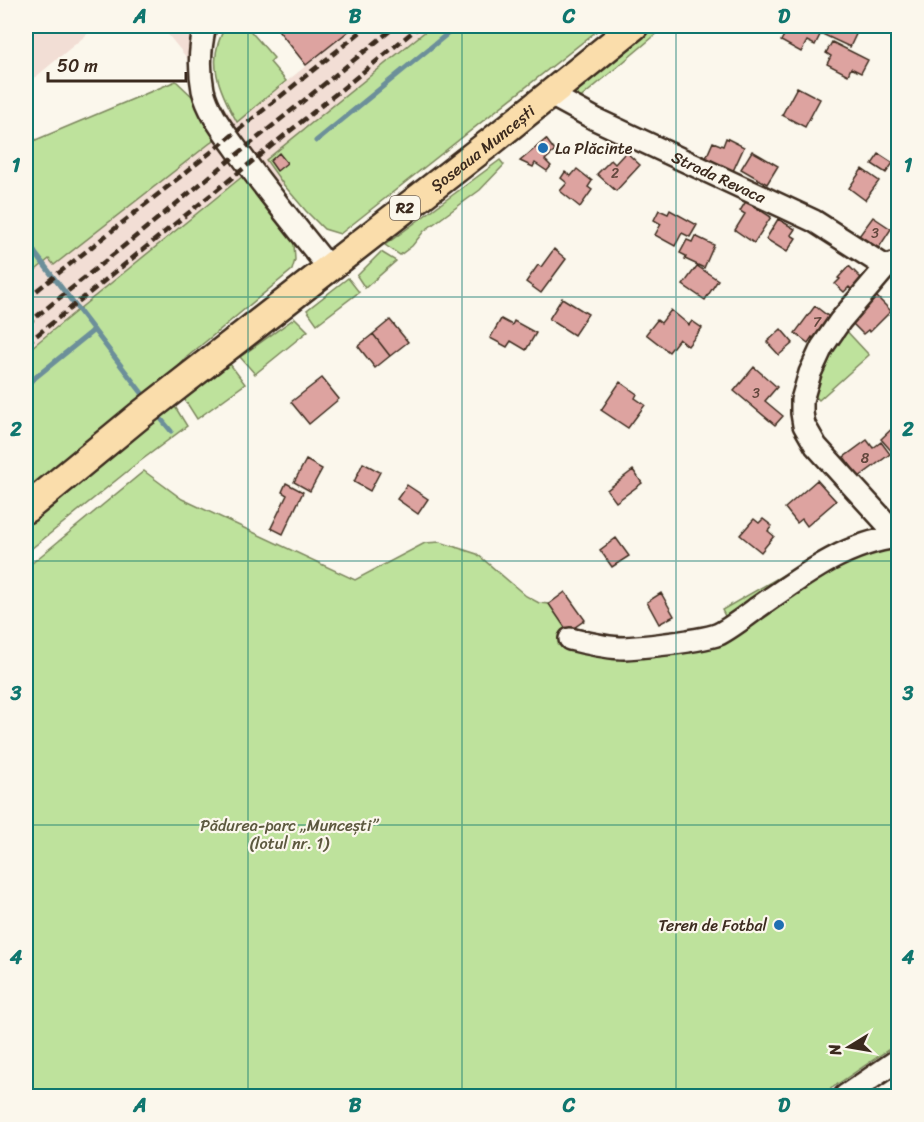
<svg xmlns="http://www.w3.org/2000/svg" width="924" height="1122" font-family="Sriracha,sans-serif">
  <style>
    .built { fill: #f2ded5 }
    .green { fill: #bee29c; stroke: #7c865d; stroke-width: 1.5 }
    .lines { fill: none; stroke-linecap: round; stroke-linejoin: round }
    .stream { stroke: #6c8f9a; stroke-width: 5 }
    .building { fill: #dda3a0; stroke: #3b2a1e; stroke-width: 1.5 }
    .minor-casing { stroke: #3b2a1e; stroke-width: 26 }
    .major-casing { stroke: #3b2a1e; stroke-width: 32 }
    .minor { stroke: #fbf7ec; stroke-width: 21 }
    .major { stroke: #faddab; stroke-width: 27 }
    .rail { stroke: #3b2a1e; stroke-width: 4.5; stroke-dasharray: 9 4.5; stroke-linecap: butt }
    .grid { fill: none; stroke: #0f766e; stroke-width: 1.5; stroke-opacity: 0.55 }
    .poi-dot { fill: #1f6fb2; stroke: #fbf7ec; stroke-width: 2 }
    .labels { text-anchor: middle; stroke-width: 4.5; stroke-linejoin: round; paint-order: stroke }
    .number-label { font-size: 14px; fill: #64483e }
    .shield { fill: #fbf7ec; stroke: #75685c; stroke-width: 1.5 }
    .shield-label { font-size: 15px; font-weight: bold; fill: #3b2a1e }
    .street-label { font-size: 16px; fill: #3b2a1e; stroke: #fbf7ec }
    .poi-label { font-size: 16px; fill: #3b2a1e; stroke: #fbf7ec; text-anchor: start }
    .park-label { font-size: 16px; fill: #5c583e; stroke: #fbf7ec }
    .neatline { fill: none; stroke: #0f766e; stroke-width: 2 }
    .grid-label { font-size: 20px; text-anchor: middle; font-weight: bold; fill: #0f766e }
  </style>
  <rect width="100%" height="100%" fill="#fbf7ec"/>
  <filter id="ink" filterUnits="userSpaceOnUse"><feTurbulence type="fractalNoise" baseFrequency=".0167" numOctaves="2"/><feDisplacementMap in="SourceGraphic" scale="12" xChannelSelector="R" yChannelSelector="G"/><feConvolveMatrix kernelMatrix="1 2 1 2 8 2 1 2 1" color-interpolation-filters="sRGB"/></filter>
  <g filter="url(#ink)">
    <path class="built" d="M26 26H97L26 85Z
      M161 26H199L191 63Z
      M355 26H603L340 234 324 229 306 211 283 185 26 390V274L210 91 237 122Z"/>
    <path class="green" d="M226 26H246L274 58 270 62 286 81 237 122C219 90 205 60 226 26Z
      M432 26H603L340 234 324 229 306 211 283 184 266 160Z
      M657 26H666L578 100 570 95Z
      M176 81 197 101 214 140 54 265 49 259 26 278V144Z
      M500 160 504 165 480 190 424 231 412 246 400 255 385 245Z
      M243 176 261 202 294 243 295 260 292 270 187 357 164 382 26 492V352Z
      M381 252 396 261 365 288 357 276Z
      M348 278 359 292 317 324 307 310Z
      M295 318 308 331 255 374 240 357Z
      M842 326 869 355 819 400 812 393Z
      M230 364 245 384 197 419 183 397Z
      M174 405 187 426 135 465 26 553V526Z
      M144 471 182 499 355 580 425 543 440 542 477 554 526 596 539 603 549 604 568 632 558 645 582 651 683 652 826 573 877 548 890 545 898 548V1043L820 1096H26V568Z
      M811 559 728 622 722 610Z"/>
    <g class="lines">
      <path class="stream" d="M316 141 457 26
        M26 234 35 253 148 401
        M26 385 94 330
        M157 414 171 431"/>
    </g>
    <path class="building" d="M275 26H355L306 65Z
      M789 26H806L821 33 815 45 807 41 801 52 781 41Z
      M826 26H850L858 30 850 47 822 34Z
      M832 42 868 60 861 73 851 68 848 75 827 64 831 56 826 53Z
      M797 87 820 99 805 127 782 115Z
      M726 138 744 147 733 171 706 158 713 142 723 146Z
      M546 139 555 151 545 160 551 166 547 171 535 163 533 167 520 161Z
      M752 151 778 166 767 184 741 169Z
      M626 152 640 165 616 191 597 174 611 160 615 164Z
      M279 153 287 163 277 171 270 161Z
      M879 154 893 163 886 173 872 164Z
      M577 169 592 181 588 187 592 190 580 207 560 191 567 183 561 178 565 172 571 176Z
      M862 169 879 181 865 200 849 188Z
      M746 201 771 217 754 243 735 230 745 214 740 211Z
      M659 210 668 214 670 210 697 225 690 237 682 233 675 246 655 235 661 224 654 220Z
      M873 217 891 229 878 249 859 236Z
      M778 219 795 229 791 235 796 238 787 252 766 239Z
      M695 236 714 245 704 268 685 259 686 256 680 253 687 240 692 242Z
      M554 249 566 259 541 293 526 282 538 265 541 267Z
      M697 266 718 280 705 300 683 285Z
      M849 266 862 279 852 290 849 287 844 292 835 284 840 279 838 278Z
      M875 295 891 311 870 332 868 330 863 334 850 321Z
      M562 298 588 314 574 335 549 319Z
      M815 306 833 320 817 340 812 337 808 343 795 333Z
      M671 310 689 325 692 321 702 328 688 346 679 339 669 352 646 334 657 320 661 323Z
      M501 319 512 325 514 321 536 333 526 350 511 341 507 347 490 338Z
      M390 320 408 342 390 356 373 334Z
      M781 329 793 343 779 355 767 342Z
      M373 334 390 356 375 368 358 346Z
      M754 367 777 387 765 401 783 416 775 425 734 391Z
      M322 378 339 399 309 424 291 402Z
      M620 382 637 394 635 398 645 405 628 428 601 410Z
      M898 423V450L894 454 881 439Z
      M867 440 873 448 881 442 890 454 859 477 844 457Z
      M306 460 322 469 310 491 294 482Z
      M363 463 380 472 370 491 354 482Z
      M633 470 642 483 616 502 607 490Z
      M817 480 836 501 807 526 802 519 797 523 785 508Z
      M286 483 303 492 283 534 271 528 287 495 282 492Z
      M407 485 428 499 418 514 397 499Z
      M754 519 759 523 763 519 772 526 768 531 774 536 761 552 740 535Z
      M616 538 629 556 612 567 600 550Z
      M565 592 585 620 568 632 549 604Z
      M661 593 674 616 659 624 647 602Z"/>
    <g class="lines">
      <g class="minor-casing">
        <g id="minor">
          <path d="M205 26C200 46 199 69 203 90 208 111 222 129 235 147 264 188 297 228 329 268"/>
          <path id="s1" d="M549 94 595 119 814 221 886 267"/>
          <path d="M898 262 886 267 840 321 822 347 810 373 802 400V413L804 425 816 446 898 536"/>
          <path d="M570 639C587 643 606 648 624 648 645 647 667 644 688 641 698 639 709 638 719 634 732 627 745 617 757 608 800 578 844 543 898 537"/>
          <path d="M845 1096 898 1060"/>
        </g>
      </g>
      <g class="major-casing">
        <g id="major">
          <path id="s2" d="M26 509 139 416 492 141 634 26"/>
        </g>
      </g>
      <use href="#minor" class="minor"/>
      <use href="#major" class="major"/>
      <path class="rail" d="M26 299 195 165 368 26
        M26 325 396 26
        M26 344 420 26"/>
    </g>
  </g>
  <path class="grid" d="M248 26V1096M462 26V1096M676 26V1096M26 297H898M26 561H898M26 825H898"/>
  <g class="poi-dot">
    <circle cx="543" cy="148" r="6"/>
    <circle cx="779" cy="925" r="6"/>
  </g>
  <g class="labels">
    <g class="number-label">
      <text x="615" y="178">2</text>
      <text x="875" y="238">3</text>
      <text x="817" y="327">7</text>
      <text x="756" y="398">3</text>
      <text x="865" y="463">8</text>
    </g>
    <rect class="shield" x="390" y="196" width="30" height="24" rx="4.5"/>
    <g class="shield-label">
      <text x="405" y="213">R2</text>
    </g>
    <g class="street-label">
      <text dy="6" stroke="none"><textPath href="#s2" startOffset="582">Șoseaua Muncești</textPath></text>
      <text dy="6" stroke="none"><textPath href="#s1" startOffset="189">Strada Revaca</textPath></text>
    </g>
    <g class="poi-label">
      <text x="555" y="154">La Plăcinte</text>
      <text x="767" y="931" text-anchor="end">Teren de Fotbal</text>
    </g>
    <g class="park-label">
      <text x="289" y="831">Pădurea-parc „Muncești”<tspan x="289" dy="18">(lotul nr. 1)</tspan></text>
    </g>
  </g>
  <rect width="924" height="1122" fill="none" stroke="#fbf7ec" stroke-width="66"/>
  <g transform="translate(849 1047) rotate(259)" stroke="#fbf7ec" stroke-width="4.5" paint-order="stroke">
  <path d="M0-4.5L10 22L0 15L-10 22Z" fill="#3b2a1e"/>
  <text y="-9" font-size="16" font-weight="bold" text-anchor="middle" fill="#3b2a1e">N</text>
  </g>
  <path d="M48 72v9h138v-9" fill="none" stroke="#3b2a1e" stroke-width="3"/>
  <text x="57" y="72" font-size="18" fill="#3b2a1e" stroke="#fbf7ec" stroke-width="4.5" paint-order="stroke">50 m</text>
  <rect x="33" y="33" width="858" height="1056" class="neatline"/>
  <g class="grid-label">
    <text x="140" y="23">A</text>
    <text x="355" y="23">B</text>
    <text x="569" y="23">C</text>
    <text x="784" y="23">D</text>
    <text x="16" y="172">1</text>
    <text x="908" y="172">1</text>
    <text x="16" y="436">2</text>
    <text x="908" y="436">2</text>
    <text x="16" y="700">3</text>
    <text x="908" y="700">3</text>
    <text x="16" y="964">4</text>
    <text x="908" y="964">4</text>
    <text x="140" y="1112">A</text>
    <text x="355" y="1112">B</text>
    <text x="569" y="1112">C</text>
    <text x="784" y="1112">D</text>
  </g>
</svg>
